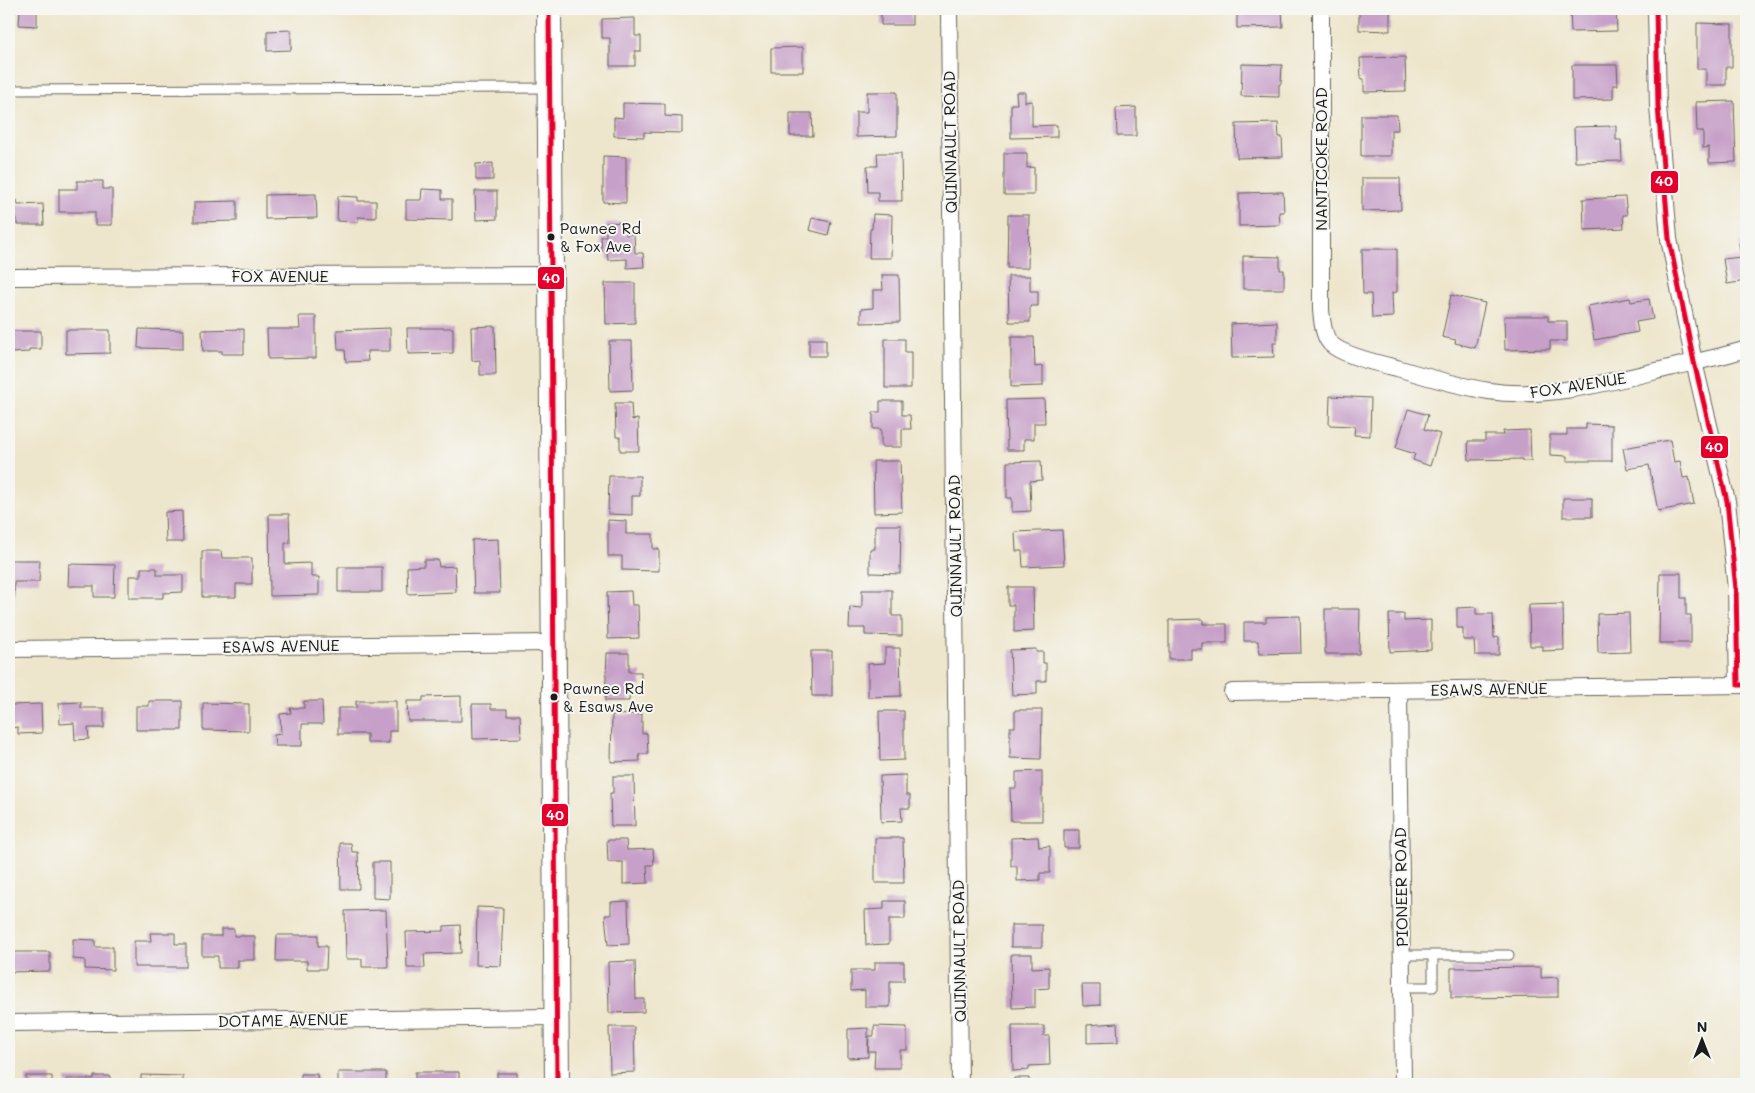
<svg xmlns="http://www.w3.org/2000/svg" width="1755" height="1093" font-family="Mali,sans-serif">
  <style>
    .building { fill: #c7a0c9 }
    .lines { fill: none; stroke-linecap: round; stroke-linejoin: round }
    .lane-casing { stroke: #66635a; stroke-width: 11 }
    .street-casing { stroke: #66635a; stroke-width: 18 }
    .secondary-casing { stroke: #66635a; stroke-width: 26 }
    .lane { stroke: #fff; stroke-width: 9 }
    .street { stroke: #fff; stroke-width: 16 }
    .secondary { stroke: #fff; stroke-width: 24 }
    .bus-1-casing { stroke: #f6f6f2; stroke-width: 9 }
    .bus-1 { stroke: #e4002b; stroke-width: 5 }
    .bus-dot { fill: #1c1c1c; stroke: #f6f6f2; stroke-width: 2 }
    .labels { text-anchor: middle; stroke-width: 4; stroke-linejoin: round; paint-order: stroke }
    .bus-label { font-size: 15px; fill: #1c1c1c; stroke: #f6f6f2; text-anchor: start }
    .street-label { font-size: 16px; fill: #1c1c1c; stroke: #f6f6f2 }
    .line-badge { stroke: #f6f6f2; stroke-width: 2 }
    .badge-label { font-size: 14px; text-anchor: middle; font-weight: bold; fill: #fff }
  </style>
  <rect width="100%" height="100%" fill="#f6f6f2"/>
  <filter id="ink" filterUnits="userSpaceOnUse"><feTurbulence type="fractalNoise" baseFrequency=".02" numOctaves="2"/><feDisplacementMap in="SourceGraphic" scale="10" xChannelSelector="R" yChannelSelector="G"/><feConvolveMatrix kernelMatrix="1 2 1 2 8 2 1 2 1" color-interpolation-filters="sRGB"/></filter>
  <filter id="wash" filterUnits="userSpaceOnUse"><feTurbulence type="fractalNoise" baseFrequency=".0096" numOctaves="4" result="noise"/><feDisplacementMap in="SourceGraphic" scale="20" xChannelSelector="R" yChannelSelector="G"/><feGaussianBlur stdDeviation="1.12" result="paint"/><feColorMatrix in="noise" values="0 0 0 0 0 0 0 0 0 0 0 0 0 0 0 0 0 1.4 0 .05"/><feComposite in="paint" operator="in"/></filter>
  <g filter="url(#wash)">
    <rect width="100%" height="100%" fill="#eee6cc"/>
    <g id="blocks">
      <path class="building" d="M20 9H37V26L19 25Z
        M881 9H912V25H881Z
        M1237 9H1282L1283 27 1237 28Z
        M1359 9H1390V31L1359 30Z
        M1570 9H1616L1617 31 1571 32Z
        M635 18V36H641V51H635V66H610V38H602V19Z
        M1697 23 1732 24V67H1726V85H1706V69H1697Z
        M291 30V50L267 51V31Z
        M803 47V72H771V48Z
        M1405 57 1406 91 1364 92V79H1361L1360 58Z
        M1242 64 1282 65 1281 84H1279V97L1241 96Z
        M1572 65H1617L1618 85H1613V99L1572 100Z
        M867 92H897V136L856 137V112H867Z
        M1016 92H1025V102L1032 101V126L1057 125V137L1011 138V104H1017Z
        M1734 101 1736 162 1709 163V147L1703 148V131H1697L1696 102Z
        M623 103 665 104V116L682 117V133L644 132V137L614 136V117L623 118Z
        M1136 107V136H1117L1116 108Z
        M790 113H812L813 136H790Z
        M1361 115H1397L1398 130H1391V156H1361Z
        M1278 123 1279 137H1282L1283 157 1237 158 1236 124Z
        M1616 126V140H1621L1622 161 1575 162 1574 127Z
        M877 153H901L902 201H878V192H868L867 166H878Z
        M1004 153H1027V168L1034 167V195H1004Z
        M603 156 626 157V203L603 202Z
        M493 163V180H476V164Z
        M1362 178H1400L1401 210 1362 211Z
        M77 181H103V189H112V225H95V212H59V189H77Z
        M422 189 442 190V199H452V220L406 219V200H421Z
        M475 191H497V219L476 220Z
        M1283 192 1284 212H1279L1280 225 1239 226V193Z
        M316 194 317 218 265 219V195Z
        M338 196 358 197V201H376V218L358 217V222L337 221Z
        M1625 197 1627 215H1623L1624 228 1584 230 1583 199Z
        M9 200H17L18 205 43 204 44 225H17V218H9Z
        M237 201V221L194 222V202Z
        M873 214 892 215 891 258H869L870 229H872Z
        M1008 215H1029L1028 268H1007Z
        M812 218 831 222 828 235 809 230Z
        M625 222 626 235 634 234 635 253H643L644 267 627 268V259L608 260 607 250 602 251 601 236H606V223Z
        M1746 241V281L1727 284 1723 259 1741 257 1739 243Z
        M1362 249H1397V292L1392 293 1393 317 1372 318 1371 294H1363Z
        M1243 256 1280 257V270H1284V289H1243Z
        M882 275H899L900 322 861 323V309L873 308V290H883Z
        M1008 276H1030V291H1038V306H1030V322H1009Z
        M605 283H635V323L606 324Z
        M1451 295 1485 303 1475 348 1455 343 1456 340 1442 337Z
        M1630 298 1631 302 1649 299 1653 319 1636 322 1638 332 1594 340 1588 306Z
        M299 316H316V358L268 359 267 329H300Z
        M1504 316H1548V321H1567V341H1550V349L1505 350Z
        M1277 322V343H1273L1274 357 1232 358 1231 324Z
        M495 326 496 375H480V360L472 361 471 327Z
        M390 328V351H367L368 361 346 362 345 350H338L337 330Z
        M407 328H453V353L408 354Z
        M139 329 183 330V349L138 348Z
        M244 329V354H222V351H203L202 330Z
        M66 330H110V353L66 354Z
        M9 331H41V349H29V352L9 353Z
        M1011 337H1034L1035 367 1043 366V386L1011 387Z
        M809 339H826V356H809Z
        M885 339H905V352H911V388H885Z
        M609 341H632L633 390 610 391Z
        M1330 396 1371 398 1370 436 1354 435 1355 426 1329 425Z
        M1044 399 1045 423H1034V439H1024V450H1007L1006 400Z
        M880 401H902V415H910L911 429H902V447H881V429H873V412H880Z
        M615 403H631L632 420 638 419 639 451H620V437H616Z
        M1408 409 1428 415 1424 429 1440 434 1430 466 1413 460 1415 454 1396 448Z
        M1586 424 1612 425V461H1567V456L1550 455V435H1567V429H1586Z
        M1530 430 1531 461H1522V459L1469 460 1468 441H1485V435H1504L1503 431Z
        M1670 440 1674 462 1680 461 1683 478 1689 477 1694 504 1658 511 1649 465 1627 469 1623 448Z
        M873 461H900L902 512 874 513Z
        M1041 461 1042 480 1030 481 1031 511 1012 512V498H1007V462Z
        M609 476H640V496H632V515L608 514Z
        M1563 498H1592V517H1563Z
        M182 511 183 542H166L165 512Z
        M269 514H289L290 543H285V564L311 563V577H319V595L270 596Z
        M608 520 626 521V534H653V549H659V571L622 570V556H608Z
        M875 525H901L900 574 870 573V549H875Z
        M1062 530 1064 565 1023 567 1022 551H1016L1015 532Z
        M498 539 500 593H474L472 540Z
        M202 551H221L222 558H252V584H236V597H202Z
        M10 560H40L39 582H14V596H9Z
        M424 560H438L439 567 455 566 456 592 408 594 407 567 424 566Z
        M69 564 115 565 114 597H94V586H68Z
        M338 567H382V592H338Z
        M141 568H157V575H183V592L163 593V598H129V576H141Z
        M1660 573H1681V598H1686V615H1691V643H1659Z
        M1008 587H1033L1034 631 1014 632V605H1008Z
        M862 590H892V616H902V636L865 635V628H849L850 607 862 608Z
        M631 591 632 605H638L639 638 608 639 607 592Z
        M1563 604 1564 650 1543 651V646H1530L1529 605Z
        M1476 607V614H1493L1494 638 1499 637V655H1475L1474 640H1463V628H1457V608Z
        M1325 609H1360L1359 654H1325Z
        M1629 613 1630 652 1598 653 1597 614Z
        M1389 614H1404V621L1431 620V650L1390 652Z
        M1300 616 1301 653 1259 654 1258 641H1244V622H1266V617Z
        M1203 619V624H1227V643H1202V649H1191V659H1169V620Z
        M885 648H900L901 696 868 697V664L885 663Z
        M1036 649V652H1043V663H1046V681H1037V694L1012 695 1010 650Z
        M811 651H832V696H812Z
        M607 653H629V672H641V686H630L629 701H605Z
        M461 696V721H408L407 701H423V697Z
        M149 701H182V730H136V706H149Z
        M304 701H322L323 724H302V746H275L274 735 281 734 280 714 291 713 290 708H304Z
        M356 701H396V731H389V743H367V734H338V708H356Z
        M81 702V708H104V728H88L89 739 75 740 74 723 60 724 59 703Z
        M203 703 249 704V731L203 730Z
        M41 704 42 733 18 734V727L9 728V705Z
        M472 704H491V709H507V715H520L521 738 473 739Z
        M1015 710H1042L1041 759 1010 758V727H1015Z
        M879 711H904V760L880 761Z
        M642 714V734L647 733 648 754H639L640 761 611 762 612 715Z
        M1042 771V821H1011L1010 788H1016V772Z
        M906 775V795H910V808H901L902 821 881 822 880 776Z
        M613 776H634L635 826H611L610 793H613Z
        M1064 830H1079V848H1064Z
        M1038 837 1039 847 1050 846V873H1040V880L1017 881V866H1011V838Z
        M875 838H903L904 883H875Z
        M607 840H626L627 850 653 849 654 865H647L648 883 623 884V862H608Z
        M340 843H351L352 852H358L359 889H341Z
        M373 862H390V899L373 898Z
        M628 901 629 944 608 945 605 915H611V902Z
        M884 901H905V919H889V944L866 945 865 910 884 909Z
        M477 907 503 908 501 966 476 965Z
        M386 910 388 967H362V959H346L345 911Z
        M460 925 461 953 424 954 425 968H407L406 932 444 931V926Z
        M1011 925H1042V947H1011Z
        M221 929H234V936H255V960H238V968H218V956H202V936H221Z
        M150 933H175V944H186V967H134V941H151Z
        M277 935H318V946H327L326 969H307V961H276Z
        M73 939 95 940V947H113V970L85 969V960L73 959Z
        M9 952H50V971L9 972Z
        M1011 954H1032V968L1049 967V988L1035 989V1007L1012 1008Z
        M635 961 636 999H644V1012L609 1013 608 962Z
        M875 962H904V981H890V1007H865V990L851 991V970H875Z
        M1541 967V978L1558 977V997L1451 998V968Z
        M1082 985H1100V1005L1083 1006Z
        M1117 1023 1118 1042 1087 1043V1025Z
        M874 1026 907 1027V1050H900V1068H874L875 1051H868L869 1036H874Z
        M1012 1026H1044V1036H1049L1050 1065 1029 1066V1070L1013 1071Z
        M609 1027H634L635 1072 610 1073Z
        M868 1028V1057L848 1058V1029Z
        M338 1072H386V1084H338Z
        M415 1072H459V1084H415Z
        M497 1073H517V1084H497Z
        M301 1074H317L318 1084H301Z
        M141 1075 183 1076V1084H141Z
        M26 1076H52V1084H26Z
        M94 1076H110V1084H66V1079H94Z
        M1014 1078H1029V1084H1014Z"/>
    </g>
  </g>
  <g filter="url(#ink)">
    <use href="#blocks" fill-opacity="0" stroke="#66635a" stroke-width="1"/>
    <g class="lines">
      <g class="lane-casing">
        <path id="lane" d="M9 90 548 88
          M1402 955H1509
          M1402 987H1433V956"/>
      </g>
      <g class="street-casing">
        <path id="street" d="M949 9 960 1084
          M1321 9V310C1322 320 1323 335 1330 343 1341 355 1380 364 1397 368 1427 377 1458 386 1489 391 1546 400 1614 381 1669 368 1694 362 1721 357 1746 349
          M1656 9 1658 106 1669 239 1694 362 1727 501 1736 589 1738 685
          M9 277 551 275
          M9 649 553 643
          M1399 690 1403 1084
          M1232 692 1746 685
          M9 1023 556 1017"/>
      </g>
      <g class="secondary-casing">
        <path id="secondary" d="M549 9 557 1084"/>
      </g>
      <use href="#lane" class="lane"/>
      <use href="#street" class="street"/>
      <use href="#secondary" class="secondary"/>
      <g class="bus-1-casing">
        <path id="bus-1" d="M549 9 557 1084
          M1656 9 1658 106 1669 239 1694 362 1727 501 1736 589 1738 685H1746"/>
      </g>
      <use href="#bus-1" class="bus-1"/>
    </g>
  </g>
  <g class="bus-dot">
    <circle cx="551" cy="237" r="4.5"/>
    <circle cx="554" cy="697" r="4.5"/>
  </g>
  <g class="labels">
    <g class="bus-label">
      <text x="560" y="234">Pawnee Rd<tspan x="560" dy="18">&amp; Fox Ave</tspan></text>
      <text x="563" y="694">Pawnee Rd<tspan x="563" dy="18">&amp; Esaws Ave</tspan></text>
    </g>
    <g class="street-label">
      <text transform="translate(950 142) rotate(-91)" y="6">QUINNAULT ROAD</text>
      <text transform="translate(1321 159) rotate(-90)" y="6">NANTICOKE ROAD</text>
      <text x="280" y="282">FOX AVENUE</text>
      <text transform="translate(1578 385) rotate(-9)" y="6">FOX AVENUE</text>
      <text transform="translate(955 546) rotate(-91)" y="6">QUINNAULT ROAD</text>
      <text transform="translate(281 646) rotate(-1)" y="6">ESAWS AVENUE</text>
      <text transform="translate(1489 689) rotate(-1)" y="6">ESAWS AVENUE</text>
      <text transform="translate(1401 887) rotate(-91)" y="6">PIONEER ROAD</text>
      <text transform="translate(959 951) rotate(-91)" y="6">QUINNAULT ROAD</text>
      <text transform="translate(283 1020) rotate(-1)" y="6">DOTAME AVENUE</text>
    </g>
  </g>
  <g class="line-badge">
    <rect x="1650" y="170" width="29" height="24" rx="5" fill="#e4002b"/>
    <rect x="537" y="266" width="28" height="24" rx="5" fill="#e4002b"/>
    <rect x="1700" y="435" width="29" height="24" rx="5" fill="#e4002b"/>
    <rect x="541" y="803" width="28" height="24" rx="5" fill="#e4002b"/>
  </g>
  <g class="badge-label">
    <text x="1664" y="186">40</text>
    <text x="551" y="283">40</text>
    <text x="1714" y="452">40</text>
    <text x="555" y="820">40</text>
  </g>
  <rect width="1755" height="1093" fill="none" stroke="#f6f6f2" stroke-width="30"/>
  <g transform="translate(1702 1040)" stroke="#f6f6f2" stroke-width="4" paint-order="stroke">
  <path d="M0-4L9 19L0 12L-9 19Z" fill="#1c1c1c"/>
  <text y="-8" font-size="14" font-weight="bold" text-anchor="middle" fill="#1c1c1c">N</text>
  </g>
</svg>
